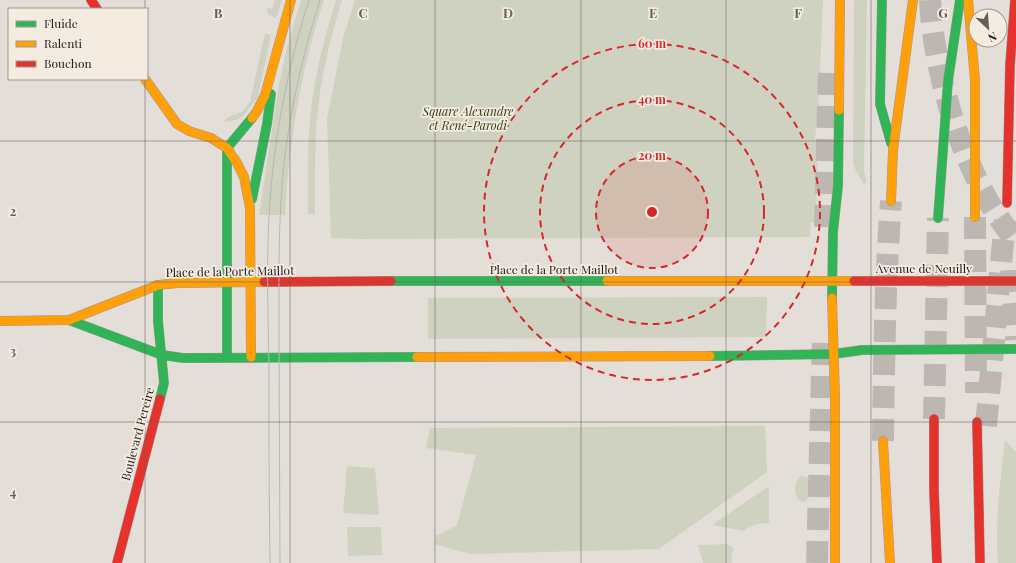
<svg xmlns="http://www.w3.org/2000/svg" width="1016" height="563" font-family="'Playfair Display',serif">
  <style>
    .green { fill: #d0d2c1 }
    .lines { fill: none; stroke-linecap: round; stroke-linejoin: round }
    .primary-tunnel { stroke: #bdb7b2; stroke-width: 22; stroke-dasharray: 22 11; stroke-linecap: butt }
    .highway-tunnel { stroke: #bdb7b2; stroke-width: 22; stroke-dasharray: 22 11; stroke-linecap: butt }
    .fast-casing { stroke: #9e9a96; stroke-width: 10 }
    .slow-casing { stroke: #9e9a96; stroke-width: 10 }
    .jam-casing { stroke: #9e9a96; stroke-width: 10 }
    .fast { stroke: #30b455; stroke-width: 9 }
    .slow { stroke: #ff9f0a; stroke-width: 9 }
    .jam { stroke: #e5322d; stroke-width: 9 }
    .tram { stroke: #b7b6b4; stroke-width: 1 }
    .grid { fill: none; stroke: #645f5b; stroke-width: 1; stroke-opacity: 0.55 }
    .ring { fill: none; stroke: #d62828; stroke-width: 2; stroke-dasharray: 7 5 }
    .labels { text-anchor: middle; stroke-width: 3.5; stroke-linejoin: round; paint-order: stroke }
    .park-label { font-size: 12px; font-style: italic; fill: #333c0f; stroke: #f5ece1 }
    .street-label { font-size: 12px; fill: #1f1b17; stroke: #f5ece1 }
    .grid-label { font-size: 13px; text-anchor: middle; font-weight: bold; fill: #645f5b; stroke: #f5ece1; stroke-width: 3.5; stroke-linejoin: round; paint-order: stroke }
    .centre { fill: #d62828; stroke: #f5ece1; stroke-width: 2 }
    .ring-label { font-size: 12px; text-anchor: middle; font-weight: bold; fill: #d62828; stroke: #f5ece1; stroke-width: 3.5; stroke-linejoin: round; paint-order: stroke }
  </style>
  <rect width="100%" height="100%" fill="#e4ded9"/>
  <path class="green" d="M275 0H282L276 18 269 15 267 12V7L272 9Z
    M301 0H324C301 69 289 142 285 215H259L278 90 285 55Z
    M336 0H342C332 33 323 67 319 101 314 139 315 177 315 214H308C308 180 307 145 311 110 315 73 325 36 336 0Z
    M355 0H823L818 114 817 115 815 140 818 141 816 222 811 223 810 237 362 239 331 238 327 119 343 38Z
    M854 0H867L864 170 866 181 864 185 855 169 853 161Z
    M265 33 271 35 258 97 242 117 236 120 224 122 228 117 242 112 250 102Z
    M767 297 766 337 428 339V298Z
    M765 426 767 472 659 549 470 554 434 544 436 536 457 525 476 455 426 448 430 428Z
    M1005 440 1016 452V563H998C995 522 1000 481 1005 440Z
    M347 466 375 468 379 515 343 513Z
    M800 476 807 477 811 486 809 498 804 502 798 500C794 492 794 483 800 476Z
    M769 486V523C759 523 752 525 744 531L712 525Z
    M347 527H381L382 555 348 556Z
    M726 544 734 548 731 555 732 563H703L698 545Z"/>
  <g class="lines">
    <path class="primary-tunnel" d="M825 227 829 65
      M817 563 823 335"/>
    <path class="highway-tunnel" d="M930 0C933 65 957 148 990 204 998 217 1007 230 1016 242
      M975 217 976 393
      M1011 270 1016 340
      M934 419 938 218
      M986 426 1005 220
      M883 441C884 361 885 281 891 201"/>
    <g class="fast-casing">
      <path id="fast" d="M882 0 880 104 891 143
        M252 199 267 124 271 94
        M938 218 948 81 960 0
        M391 281H607
        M158 285V321L164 383 160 399
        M832 298 833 232 838 186 839 110
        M69 320 162 355 183 358 417 357
        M710 356 834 354 862 350 1016 349
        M227 357V148L252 118"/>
    </g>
    <g class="slow-casing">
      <path id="slow" d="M968 0 975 80V217
        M145 79 177 124 189 131 211 138 227 148 237 163 244 177 250 208 251 357
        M839 110 840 0
        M252 118 257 111 265 95 291 0
        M891 201 893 150 913 0
        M607 281H854
        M832 298 835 397V563
        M0 321 69 320 158 285 178 283 264 282
        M417 357 710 356
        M883 441 890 563"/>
    </g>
    <g class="jam-casing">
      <path id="jam" d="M91 0 97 9
        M1007 203 1010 65 1015 0
        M854 281H1016
        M264 282 391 281
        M934 419V491L937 563
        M977 422 980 563
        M117 563 160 399"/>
    </g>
    <use href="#fast" class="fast"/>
    <use href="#slow" class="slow"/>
    <use href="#jam" class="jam"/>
    <path class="tram" d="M270 563C269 497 269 430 269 364 268 310 266 255 270 201 275 133 288 65 309 0
      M280 563C280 487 279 410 279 334 279 276 278 219 284 162 291 107 303 53 320 0"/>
  </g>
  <path class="grid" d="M145 0V9M290 0V563M435 0V563M581 0V563M726 0V563M871 0V563M145 79V563M0 141H1016M0 282H1016M0 422H1016"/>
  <circle cx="652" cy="212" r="56" fill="#d62828" fill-opacity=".12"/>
  <g class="ring">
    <circle cx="652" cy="212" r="56"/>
    <circle cx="652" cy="212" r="112"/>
    <circle cx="652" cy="212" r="168"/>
  </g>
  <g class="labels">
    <g class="park-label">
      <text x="468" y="116">Square Alexandre<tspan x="468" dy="14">et René-Parodi</tspan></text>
    </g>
    <g class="street-label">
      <text x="924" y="273">Avenue de Neuilly</text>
      <text x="554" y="274">Place de la Porte Maillot</text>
      <text transform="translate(230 272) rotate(-1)" y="4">Place de la Porte Maillot</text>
      <text transform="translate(138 434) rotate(-75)" y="4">Boulevard Pereire</text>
    </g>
  </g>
  <g class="grid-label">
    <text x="218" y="18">B</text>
    <text x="363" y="18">C</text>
    <text x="508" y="18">D</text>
    <text x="653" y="18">E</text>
    <text x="798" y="18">F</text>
    <text x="943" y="18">G</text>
    <text x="13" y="216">2</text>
    <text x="13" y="356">3</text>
    <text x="13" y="497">4</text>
  </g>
  <circle cx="652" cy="212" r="6" class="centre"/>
  <g class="ring-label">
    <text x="652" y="48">60 m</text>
    <text x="652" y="104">40 m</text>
    <text x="652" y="160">20 m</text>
  </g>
  <rect x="8" y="8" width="140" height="72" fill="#f5ece1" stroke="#9f9890"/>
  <rect x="16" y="21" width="20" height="6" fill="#30b455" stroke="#9f9890"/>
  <text x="44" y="28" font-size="12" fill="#1f1b17">Fluide</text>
  <rect x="16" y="41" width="20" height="6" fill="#ff9f0a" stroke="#9f9890"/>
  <text x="44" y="48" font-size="12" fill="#1f1b17">Ralenti</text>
  <rect x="16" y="61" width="20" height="6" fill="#e5322d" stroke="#9f9890"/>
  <text x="44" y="68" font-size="12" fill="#1f1b17">Bouchon</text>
  <g transform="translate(988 28) rotate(154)"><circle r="19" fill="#f5ece1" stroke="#9f9890"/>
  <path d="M0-3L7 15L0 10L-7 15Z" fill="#645f5b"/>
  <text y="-6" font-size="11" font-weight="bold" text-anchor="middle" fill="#1f1b17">N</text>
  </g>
</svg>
